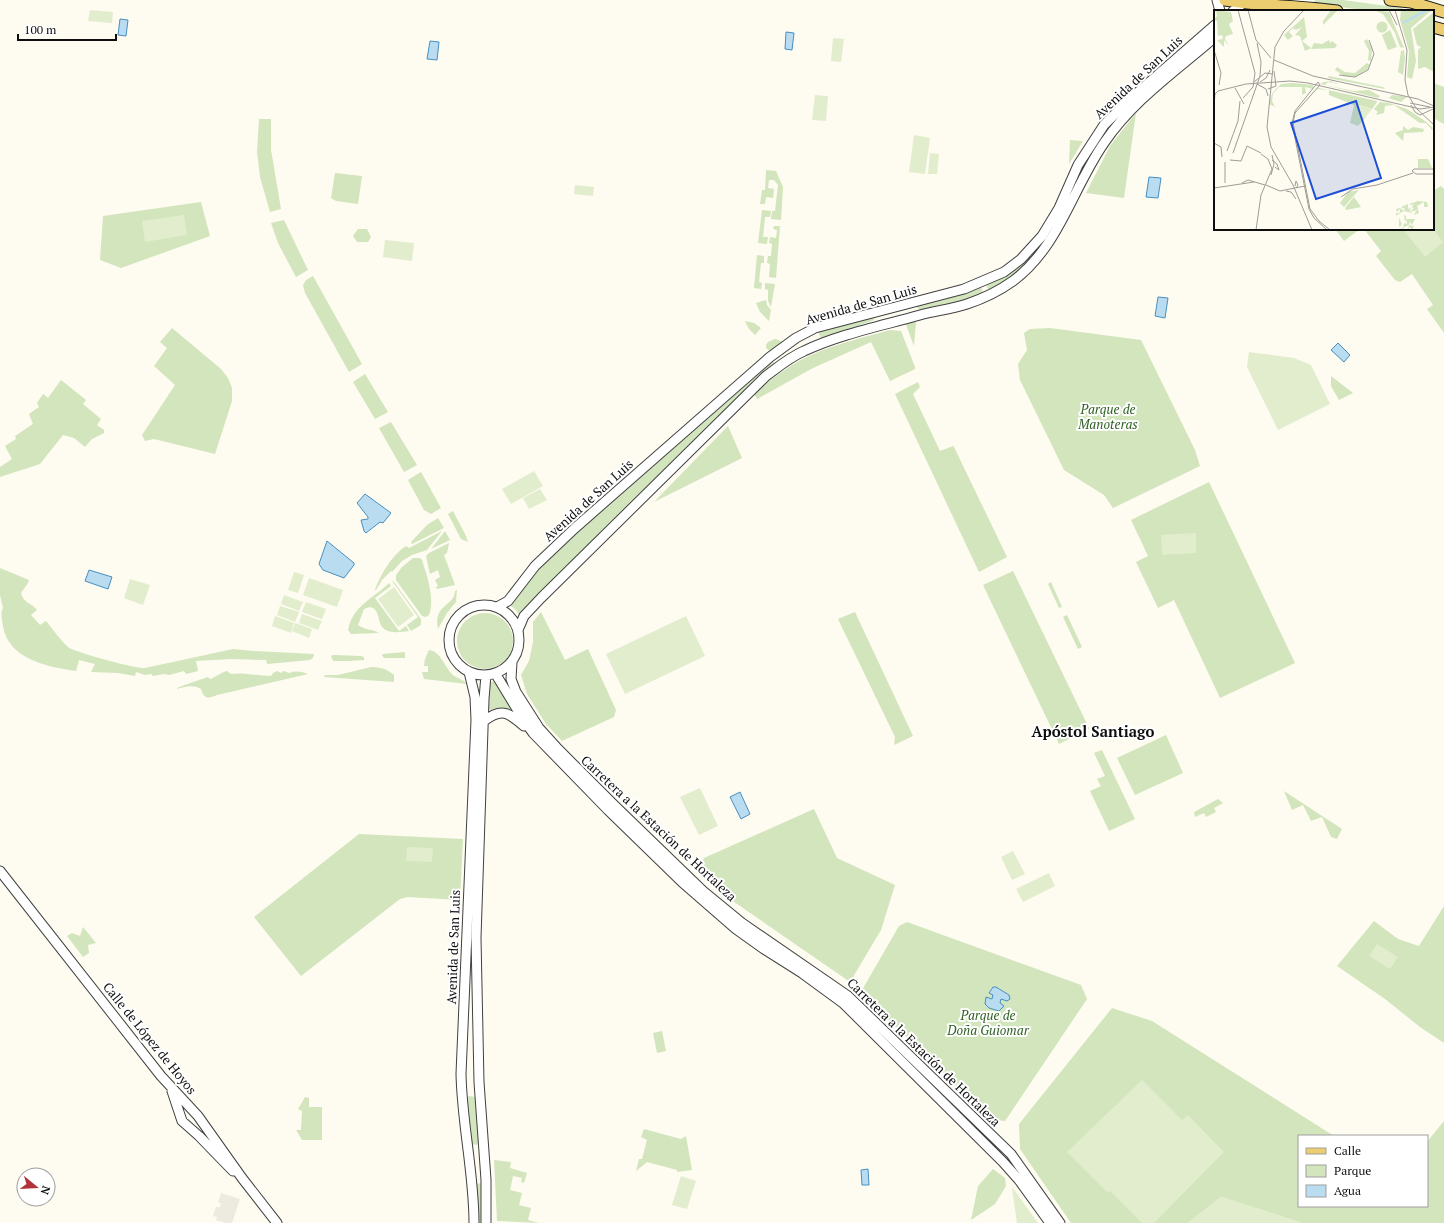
<svg xmlns="http://www.w3.org/2000/svg" width="1444" height="1223" font-family="'PT Serif',serif">
  <style>
    .green { fill: #d2e5bc }
    .pitch { fill: #e2edcd }
    .plaza { fill: #edeadf }
    .water { fill: #b9dcf1; stroke: #4690c1 }
    .lines { fill: none; stroke-linecap: round; stroke-linejoin: round }
    .minor-casing { stroke: #414141; stroke-width: 11 }
    .major-casing { stroke: #1f1f1f; stroke-width: 13 }
    .minor { stroke: #fff; stroke-width: 9 }
    .major { stroke: #ecce71; stroke-width: 11 }
    .labels { text-anchor: middle; stroke-width: 4; stroke-linejoin: round; paint-order: stroke }
    .street-label { font-size: 13px; fill: #0e0e0e; stroke: #fff }
    .park-label { font-size: 13px; font-style: italic; fill: #306024; stroke: #fff }
    .quarter-label { font-size: 15px; font-weight: bold; fill: #0e0e0e; stroke: #fff }
    .inset-river { fill: none; stroke: #b9dcf1; stroke-width: 2 }
    .inset-road { fill: none; stroke: #9e9c96; stroke-width: 1 }
    .view { fill: #1d4ed8; fill-opacity: 0.15; stroke: #1d4ed8; stroke-width: 2 }
    .inset-edge { fill: none; stroke: #0e0e0e; stroke-width: 2 }
  </style>
  <rect width="100%" height="100%" fill="#fefbf0"/>
  <path class="green" d="M1315 0H1343L1402 8 1404 10C1381 15 1338 6 1314 3Z
    M1433 83 1444 87V124L1433 118Z
    M1136 113 1124 198 1086 193 1110 146Z
    M259 119H271V150L281 209 270 212 260 177 257 152Z
    M1070 140 1083 141 1069 164Z
    M766 170 776 171 783 187 781 220 771 219 772 211H775L778 185 774 180H769L768 188 774 189 773 198 766 197 765 204H760L762 190H765Z
    M335 173 362 176 358 204 336 201 331 198Z
    M1441 186 1444 189V333L1427 309 1433 305 1412 274 1400 282 1395 280 1376 256 1381 251 1364 229H1433V191Z
    M201 202 210 236 121 268 100 260 103 216Z
    M762 210 771 211 770 217H765L763 237H768L767 244 758 243Z
    M284 220 308 270 296 277 278 243 271 223Z
    M1055 221C1051 235 1046 240 1037 250 1021 270 1011 278 989 291L986 284 1009 272Z
    M774 226H780L776 278 769 277 770 264 767 263 768 256H771L772 244 769 243 770 237 776 238 777 230 773 229Z
    M358 229H367L371 237 368 242H357L353 236Z
    M1335 229H1360L1344 241Z
    M757 255 764 256V263H761L759 282 762 283 761 289 754 288Z
    M313 276 362 364 349 372 305 293 303 285 306 280Z
    M765 283 775 284 771 307 768 301V290L765 289Z
    M981 287 983 293 951 304 920 310 914 305 962 294Z
    M766 300 767 305 771 310 769 321 760 312 756 303Z
    M875 316 874 320 821 340 818 330Z
    M916 319V322L914 346 905 322Z
    M745 321 754 323 761 328 755 335 749 329Z
    M172 328 221 369 228 378 232 388V401L215 454 154 439 145 441 142 435 175 385 154 366 167 348 160 342Z
    M1050 328 1141 340 1195 450 1200 466 1113 508 1104 495 1064 470 1020 380 1018 364 1027 350 1024 333 1030 329Z
    M890 330 901 331 915 367V369L890 381 871 342 813 368 757 399 754 394C764 386 774 376 786 369 816 348 855 340 890 330Z
    M775 339 784 342 771 352 766 348V345L768 342Z
    M770 362 777 363 520 616 515 609 508 604 541 566 565 542Z
    M365 374 388 412 375 419 353 382Z
    M1331 376 1353 393 1339 400 1331 386Z
    M61 380 86 400 83 404 101 419 97 425 104 430V433L92 439 85 447 74 438 63 435 40 464 0 477V467L12 459 5 446 16 439 15 436 33 424 29 414 39 407 37 403 43 394 48 398Z
    M918 382 920 387 913 394 940 451 953 446 954 447 1007 557 979 572 895 394Z
    M391 422 417 465 404 472 379 428Z
    M728 426 742 458 654 502Z
    M421 472 441 508 431 514 424 510 408 480Z
    M1209 482 1295 663 1220 698 1174 600 1158 608 1136 562 1148 556 1131 520Z
    M453 511 466 536 468 542 461 539 448 514Z
    M438 518 444 528 412 544 411 542 427 525Z
    M442 531 427 550 412 555 402 561 392 572 391 571 382 580 376 590H375C380 575 393 554 406 546L409 548Z
    M445 531 450 540 431 549Z
    M449 543 447 553 444 555 455 585 437 589 436 587 438 586 435 580 440 577 438 570 430 574 426 556 429 553Z
    M413 558H420L422 560C427 576 435 598 429 615L426 617 422 616 396 580V575L402 567Z
    M0 568 29 580 28 583 21 593C23 603 32 603 37 610L31 615 40 625 46 621C53 629 60 640 68 647 74 652 136 669 145 668L233 649 253 651 314 654 313 658 310 660 267 664 266 660 231 659 196 661 198 671 186 674 184 671 169 675 164 674 153 676 151 674 145 675 136 672 135 676 118 673 91 672 95 664 79 660 76 671C48 667 8 659 3 626 2 619 0 614 3 608L0 595Z
    M1013 571 1088 726 1089 729 1059 744 983 585Z
    M392 581 394 582 421 619V625L411 631 407 625 418 617Z
    M1051 582 1062 607 1059 608 1048 584Z
    M389 583 391 586 375 598 399 631 406 626 409 631C367 638 387 611 370 607L364 609 358 625C364 630 373 629 379 633L351 634 348 630C353 605 373 599 389 583Z
    M457 590 456 602 447 613 438 629C433 604 454 607 455 591Z
    M541 612 565 660 588 649 616 710 614 717 562 741 546 724 527 694 521 675 529 661 533 642V622Z
    M855 612 913 736 894 745 895 737 838 619Z
    M457 641a28 28 0 1 1 56 0a28 28 0 1 1-56 0Z
    M1067 615 1082 647 1078 649 1063 617Z
    M429 650C442 652 444 667 453 675 458 679 463 679 467 684L424 679 422 672H428V666H424L425 659Z
    M405 652V658H384L382 655 383 654Z
    M333 655 361 656 364 657V660L349 661H333L331 656Z
    M371 667C380 667 387 669 394 675V682L324 677 325 675H338Z
    M227 671 231 674C244 672 258 676 271 676L273 673 277 671 281 673 283 671 290 673C295 670 303 672 308 674L217 695C208 699 204 699 201 689 193 684 185 687 176 689L179 687 208 677 210 679C216 677 220 673 227 671Z
    M493 681 497 682 514 712C505 708 498 708 488 710L487 709 489 684Z
    M1166 735 1183 773 1135 795 1117 758Z
    M1102 750 1135 819 1109 831 1090 791 1101 786 1097 779 1105 776 1094 753Z
    M1284 791 1342 829 1337 839 1331 837 1322 817 1311 821 1303 805 1292 810Z
    M1218 799 1223 803 1214 808 1216 812 1206 817 1204 813 1195 817 1194 812Z
    M814 809 837 858 895 885 881 930 850 982 714 888 699 869 704 858Z
    M359 834 463 839 460 900 408 897 400 899 301 976 254 917Z
    M1444 906V1043L1420 1027 1385 999 1337 966 1374 921 1398 939 1419 946Z
    M907 922 1081 985 1087 999 1005 1121 990 1119 867 999 862 990 899 926Z
    M83 927 96 943 88 945 89 953 83 957 67 936 72 933 80 936Z
    M1112 1008 1152 1021 1334 1136H1299V1206H1427V1142L1444 1121V1223H1302L1221 1197 1188 1223H1071L1020 1149 1019 1124Z
    M662 1031 666 1051 657 1053 653 1033Z
    M469 1096 475 1097 476 1100 479 1142 477 1145 472 1144 466 1100Z
    M305 1097 309 1098V1107H322V1140H302L296 1130H301L302 1111 298 1109Z
    M644 1129 681 1139 686 1136 692 1170 677 1172V1170L647 1162 636 1171 639 1159H642L647 1140 641 1137Z
    M494 1160 511 1162 510 1168 527 1173 524 1183 521 1182 522 1178 513 1176 510 1190 522 1193 519 1205 531 1208 528 1220 539 1223 497 1221Z
    M993 1169 1005 1178 1006 1186 995 1204 971 1220 978 1186Z
    M482 1183 483 1223H478L475 1184Z"/>
  <path class="pitch" d="M90 10 113 12 112 23 88 21Z
    M833 38 844 39 841 62 831 61Z
    M815 95 828 96 826 121 812 120Z
    M914 135 930 138 925 174 909 172Z
    M930 153 939 154 937 174H928Z
    M575 185 594 187 593 196 574 194Z
    M184 215 187 235 145 242 142 221Z
    M1403 229H1433L1443 242 1425 257Z
    M385 240 414 243 412 261 383 257Z
    M1249 352 1294 358 1311 365 1330 404 1278 430 1247 367Z
    M534 471 543 486 511 504 502 489Z
    M540 489 547 500 529 509 523 498Z
    M1196 533V553L1162 555 1161 535Z
    M294 572 304 575 298 593 288 590Z
    M309 578 343 590 337 607 303 595Z
    M130 579 150 585 143 605 124 598Z
    M394 587 414 615 398 627 378 599Z
    M284 595 303 602 299 611 281 604Z
    M306 602 326 609 322 619 302 612Z
    M280 606 299 612 295 622 277 615Z
    M302 614 322 621 318 630 299 623Z
    M275 616 294 623 291 633 272 626Z
    M686 616 705 656 625 694 606 654Z
    M295 623 312 629 309 638 292 631Z
    M700 788 718 826 699 835 680 797Z
    M407 847 433 848 432 862 406 861Z
    M1013 851 1025 874 1012 880 1001 857Z
    M1049 873 1055 886 1023 902 1016 889Z
    M1377 944 1398 957 1390 969 1369 956Z
    M1142 1080 1182 1120 1188 1115 1224 1152 1154 1223H1142L1110 1191 1108 1193 1067 1152Z
    M681 1176 696 1181 687 1209 672 1205Z
    M1012 1188H1013L1038 1223H1017Z
    M1221 1197 1302 1223H1188Z"/>
  <path class="plaza" d="M221 1193 240 1199 232 1223H226L216 1220 217 1217 213 1216 216 1207H220L221 1204 218 1202Z"/>
  <path class="water" d="M120 19 128 20 126 36 118 35Z
    M786 32 794 33 792 50 785 49Z
    M430 41 439 42 437 60 427 59Z
    M1149 177 1161 178 1158 198 1146 197Z
    M1158 297 1168 298 1165 318 1155 316Z
    M1338 343 1350 355 1344 362 1331 350Z
    M365 494 391 513 383 523 380 522 366 533 364 531 361 520 368 519V517L357 503Z
    M327 541 354 563V565L344 578 323 570 319 564Z
    M89 570 112 577 108 589 85 581Z
    M740 792 750 814 741 819 730 797Z
    M993 987H996L1009 995 1010 999 1007 1001 1001 999 1000 1003 1004 1006 999 1011 989 1008 985 1004 986 997 992 999 993 995 989 993Z
    M868 1169 869 1185H862L861 1170Z"/>
  <g class="lines">
    <g class="minor-casing">
      <path id="minor" d="M1217 0 1220 11
        M1233 11 1246 1
        M449 640a35 35 0 1 1 70 0a35 35 0 1 1-70 0Z
        M497 607 508 601 535 566 575 528 770 357 796 338 815 328 964 289 1004 272 1021 259 1042 236 1059 208 1078 165 1104 125 1128 101 1215 25
        M518 630 524 616 541 598 766 376C778 367 790 357 804 351 840 334 881 326 920 315 935 311 952 309 967 304 982 299 999 291 1013 281 1059 247 1072 189 1104 143 1133 100 1176 71 1215 37
        M512 662 511 679 516 692 539 728 558 749 615 806 703 891 742 923 848 996 1011 1154 1060 1223
        M469 672 475 697 476 720 461 1074C462 1124 474 1173 474 1223
        M495 673 523 719 533 733 608 810 682 882 736 929 764 949 802 973 843 1003 1003 1162 1019 1180 1050 1223
        M486 675 484 699 476 938 479 1082 486 1180V1223
        M484 721C502 707 509 713 524 726
        M0 871 161 1076 198 1116 242 1178 277 1223
        M172 1091 182 1121 199 1136 233 1171"/>
    </g>
    <g class="major-casing">
      <path id="major" d="M1225 0C1262 6 1300 6 1337 11
        M1390 0 1411 2 1444 12
        M1433 27 1444 30"/>
    </g>
    <use href="#minor" class="minor"/>
    <use href="#major" class="major"/>
  </g>
  <g class="labels">
    <g class="street-label">
      <text transform="translate(1138 77) rotate(-43)" y="5">Avenida de San Luis</text>
      <text transform="translate(861 304) rotate(-16)" y="5">Avenida de San Luis</text>
      <text transform="translate(588 500) rotate(-42)" y="5">Avenida de San Luis</text>
      <text transform="translate(659 828) rotate(43)" y="5">Carretera a la Estación de Hortaleza</text>
      <text transform="translate(453 947) rotate(-88)" y="5">Avenida de San Luis</text>
      <text transform="translate(150 1038) rotate(51)" y="5">Calle de López de Hoyos</text>
      <text transform="translate(924 1052) rotate(44)" y="5">Carretera a la Estación de Hortaleza</text>
    </g>
    <g class="park-label">
      <text x="1108" y="414">Parque de<tspan x="1108" dy="15">Manoteras</tspan></text>
      <text x="988" y="1020">Parque de<tspan x="988" dy="15">Doña Guiomar</tspan></text>
    </g>
    <g class="quarter-label">
      <text x="1093" y="737">Apóstol Santiago</text>
    </g>
  </g>
  <g transform="translate(1214 10)">
    <rect width="220" height="220" fill="#fefbf0"/>
    <path d="M2 0 17 2 19 11 15 14 19 24 12 26 11 29 15 36 10 30V37L3 30 9 29 8 25 4 26 3 11 0 10 3 6ZM117 0H124L109 15V11ZM160 0 175 2 190 38 186 37 181 23 169 4ZM187 0H218L197 18 202 51 198 69 193 67 195 41 186 10ZM220 2V62L211 57 204 59V40L207 37 203 35 199 19ZM90 7 93 27 88 31 97 38 91 41 86 26 81 25 88 17 82 20 79 18 75 22 79 26 74 30 70 25ZM162.5 17a5.5 5.5 0 1 1 11 0a5.5 5.5 0 1 1-11 0ZM176 20 183 37 174 40 168 25ZM153 29 158 39 157 51 154 50 155 41 150 31ZM115 30 116 33 118 31 123 35 121 38 97 39 100 33 108 34ZM190 40 191 48 189 65 184 62 187 41ZM153 53 156 55 153 60 141 67 130 66 121 60 123 57 131 62 141 63ZM115 66 169 77 171 79 114 68ZM116 71 125 74 114 72 111 75 140 81 155 80 166 86 164 88 107 74V73ZM79 73 99 75V79L91 77 92 83 88 85V77H65L59 84 58 91 61 97 55 94 58 84 62 79 67 74ZM105 78 163 91V92L158 99 145 95V104L151 108 144 116 136 113 140 95 115 85V80L101 79ZM178 85 188 86 193 87 187 92 168 86 175 88ZM166 92 175 93 193 99 211 111 219 118 218 120 212 113H206L180 95 171 96 170 103 162 105 164 102 160 99ZM189 116 194 120 199 117 210 119 209 122 190 123 189 131 181 123 189 120ZM204 149H214L218 158H204ZM145 180 130 197 126 193 134 182ZM140 187 147 197 132 200 131 198ZM204 191 213 192 214 197H210V192L203 196 205 203 200 205 203 199 201 201H197L198 203 190 201 186 203V207V204H184L182 206V203H186V199L183 202 182 199 186 198 190 201 191 199 187 197 194 194V199L197 197 195 202 199 199 200 200 198 196 201 193 198 195 195 194ZM190 205 192 206V209H201L198 215 196 212 195 215 200 216 198 220 196 217 194 219 195 215 188 218 192 220 186 219 189 218 190 213 193 214 192 209 191 212H187L189 216 187 214V216L185 217V208L187 212H191Z" fill="#d2e5bc"/>
    <path d="M145 95 158 99 151 108 145 104Z" fill="#e2edcd"/>
    <path class="inset-river" d="M189 13 213 0"/>
    <path class="inset-road" d="M24 0 41 63 39 77 29 88M34 0 42 30 57 48M90 0 70 21 61 37 53 117 57 137 79 175 98 220M175 0 183 15M181 0 193 40 191 70 194 85 202 98 220 115M0 40 7 63 5 75M60 50 99 66 204 89 220 96M125 65 141 67 154 60 160 44 155 30M40 72 51 63 59 64M46 72 52 68 56 60M43 74 52 79 54 86M21 78 30 94M54 79 62 76 60 61M196 93 216 97M0 95 1 84 4 81 32 74 76 71 94 73 206 99 220 97M197 95 201 102 206 105 219 99M0 133 7 137 8 147M13 141 24 111 26 91M19 143 46 66 47 52 43 33M16 150 27 151 33 136 47 143M58 150 63 154 65 160 61 157M11 152V173M220 159H200L198 161 202 164H220M57 165 60 154 58 145M28 173 34 170 51 175M52 175 66 181 91 176M81 176 82 171 84 175 82 178M0 178 40 172M72 181 77 182 82 189M127 187 139 179 163 175 199 163M42 220 47 185 58 159 54 149 47 144M113 220 100 208 95 199 78 113 81 101 104 72 106 75 81 103 79 113 96 199 105 211 116 220"/>
    <path class="view" d="M142 91 167 168 102 189 77 113Z"/>
    <rect width="220" height="220" class="inset-edge"/>
  </g>
  <rect x="1298" y="1135" width="130" height="72" fill="#ffffff" stroke="#9f9f9f"/>
  <rect x="1306" y="1148" width="20" height="6" fill="#ecce71" stroke="#9f9f9f"/>
  <text x="1334" y="1155" font-size="12" fill="#0e0e0e">Calle</text>
  <rect x="1306" y="1165" width="20" height="12" fill="#d2e5bc" stroke="#9f9f9f"/>
  <text x="1334" y="1175" font-size="12" fill="#0e0e0e">Parque</text>
  <rect x="1306" y="1185" width="20" height="12" fill="#b9dcf1" stroke="#9f9f9f"/>
  <text x="1334" y="1195" font-size="12" fill="#0e0e0e">Agua</text>
  <g transform="translate(36 1187) rotate(108)"><circle r="19" fill="#ffffff" stroke="#9f9f9f"/>
  <path d="M0-3L7 15L0 10L-7 15Z" fill="#b13238"/>
  <text y="-6" font-size="11" font-weight="bold" text-anchor="middle" fill="#0e0e0e">N</text>
  </g>
  <path d="M18 34v6h98v-6" fill="none" stroke="#0e0e0e" stroke-width="2"/>
  <text x="24" y="34" font-size="12" fill="#0e0e0e" stroke="#ffffff" stroke-width="3" paint-order="stroke">100 m</text>
</svg>
